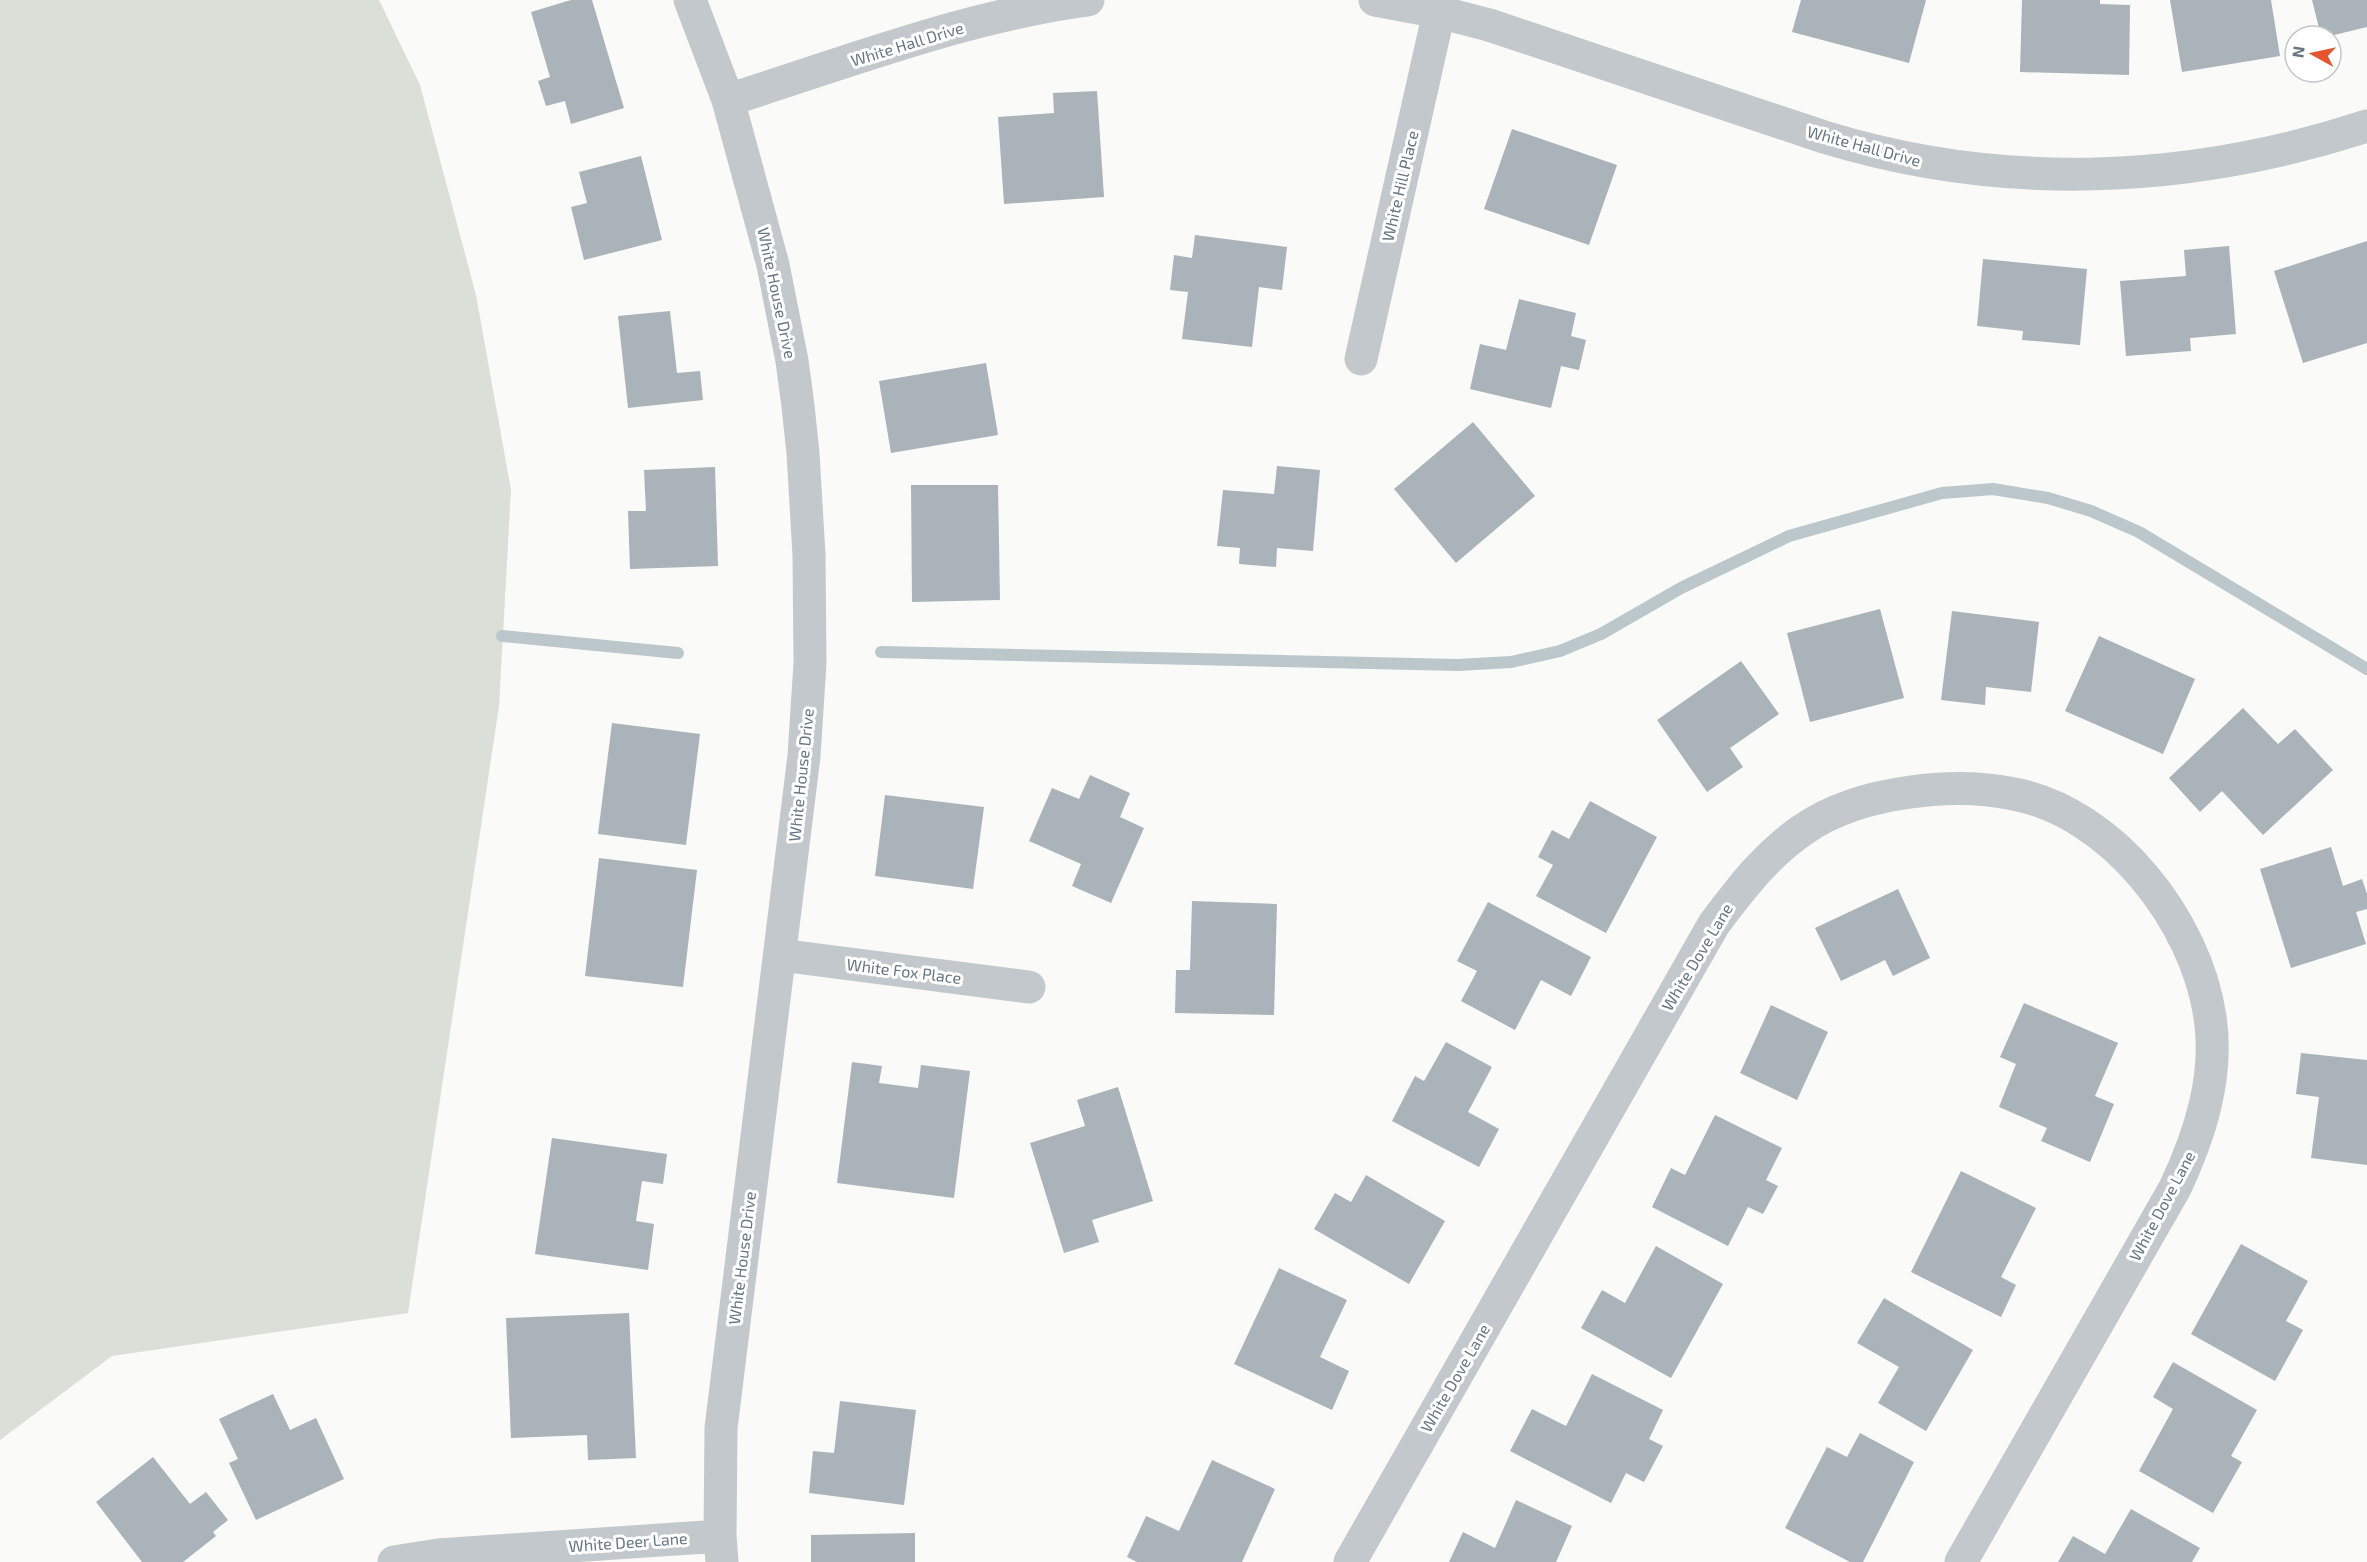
<svg xmlns="http://www.w3.org/2000/svg" width="2367" height="1562" font-family="'Exo 2',sans-serif">
  <style>
    .green { fill: #dadfd7 }
    .lines { fill: none; stroke-linecap: round; stroke-linejoin: round }
    .stream { stroke: #bbc7cb; stroke-width: 12 }
    .building { fill: #aab3b9 }
    .minor { stroke: #c3c8cc; stroke-width: 33 }
    .labels { text-anchor: middle; stroke-width: 6; stroke-linejoin: round; paint-order: stroke }
    .street-label { font-size: 16px; fill: #657683; stroke: #fff }
  </style>
  <rect width="100%" height="100%" fill="#fafaf8"/>
  <path class="green" d="M0 0H379L420 85 476 295 511 490 499 706 408 1313 112 1356 0 1440Z"/>
  <g class="lines">
    <path class="stream" d="M502 636 678 653
      M881 652 1458 665 1511 662 1560 651 1601 634 1681 588 1789 536 1942 493 1993 489 2048 498 2091 511 2139 532 2367 669"/>
  </g>
  <path class="building" d="M571 0H592L624 108 571 124 565 101 546 106 538 81 550 77 531 12Z
    M1801 0H1926L1909 63 1792 32Z
    M2022 0H2100V4L2130 5 2129 75 2020 72Z
    M2170 0H2271L2280 56 2182 72Z
    M2312 0H2367V27L2330 36H2321Z
    M1097 91 1104 197 1004 204 998 117 1054 113 1053 93Z
    M1512 129 1617 165 1589 245 1484 209Z
    M641 156 662 240 584 260 571 207 587 203 579 172Z
    M1195 235 1287 247 1282 290 1259 287 1252 347 1182 339 1188 292 1170 290 1174 255 1192 258Z
    M2367 241V343L2303 363 2274 271Z
    M2229 246 2236 334 2190 338 2191 351 2126 356 2120 281 2186 276 2184 250Z
    M1983 259 2087 269 2080 345 2022 340 2023 331 1977 326Z
    M1519 299 1576 313 1571 336 1586 340 1579 370 1561 366 1551 408 1470 389 1480 344 1506 350Z
    M670 311 677 373 700 371 703 400 628 408 618 316Z
    M986 363 998 435 891 453 879 381Z
    M1473 422 1535 496 1456 563 1394 489Z
    M1277 466 1320 470 1313 551 1277 548 1276 567 1239 564 1240 548 1217 546 1223 490 1274 494Z
    M715 467 718 566 630 569 628 511H646L644 470Z
    M911 485H998L1000 600 912 602Z
    M1880 609 1904 698 1810 722 1787 633Z
    M1952 611 2039 622 2031 692 1986 687 1985 705 1941 700Z
    M2099 636 2195 679 2163 754 2065 711Z
    M1741 661 1779 714 1730 748 1743 767 1707 792 1657 720Z
    M2243 708 2278 744 2295 729 2333 770 2263 835 2222 791 2200 812 2169 778Z
    M612 723 700 734 686 845 598 834Z
    M1090 775 1130 793 1120 817 1144 828 1111 903 1072 886 1081 864 1029 841 1052 788 1079 799Z
    M885 795 984 807 973 889 875 876Z
    M1590 801 1657 837 1606 933 1536 896 1553 865 1538 857 1552 830 1569 839Z
    M2331 847 2343 886 2362 879 2367 894V909L2356 912 2366 944 2291 968 2260 869Z
    M599 858 697 870 683 987 585 976Z
    M1898 889 1930 958 1893 976 1885 960 1841 981 1815 928Z
    M1192 901 1277 904 1274 1015 1175 1013 1176 970H1190Z
    M1488 902 1591 957 1571 996 1541 980 1515 1030 1461 1001 1477 971 1457 961Z
    M2024 1003 2118 1043 2095 1096 2114 1104 2090 1162 2041 1141 2047 1128 1999 1107 2016 1064 2000 1057Z
    M1771 1005 1828 1032 1797 1100 1740 1073Z
    M1446 1042 1492 1067 1468 1112 1499 1129 1479 1167 1392 1121 1415 1076 1424 1081Z
    M2301 1053 2367 1060V1165L2311 1158 2319 1097 2296 1094Z
    M852 1062 882 1066 879 1083 918 1088 921 1065 970 1071 954 1198 837 1183Z
    M1118 1087 1153 1201 1092 1220 1099 1242 1064 1253 1030 1143 1085 1126 1077 1100Z
    M1715 1115 1782 1148 1766 1180 1778 1186 1763 1214 1748 1207 1728 1246 1652 1207 1671 1168 1685 1175Z
    M552 1138 667 1154 663 1184 642 1181 636 1221 654 1224 648 1270 535 1254Z
    M1961 1171 2036 1208 2001 1277 2016 1285 2001 1317 1911 1272Z
    M1366 1175 1445 1221 1409 1284 1314 1229 1335 1193 1351 1202Z
    M2241 1244 2308 1281 2286 1321 2303 1330 2275 1381 2191 1334Z
    M1656 1246 1723 1284 1671 1378 1581 1328 1602 1290 1625 1303Z
    M1279 1268 1347 1300 1320 1357 1349 1371 1332 1410 1234 1364Z
    M1884 1298 1973 1350 1926 1431 1878 1403 1899 1367 1857 1343Z
    M629 1313 636 1458 588 1460 587 1435 511 1438 506 1318Z
    M2173 1362 2257 1410 2231 1456 2242 1462 2213 1513 2139 1471 2173 1409 2153 1397Z
    M1592 1374 1663 1410 1649 1439 1663 1446 1644 1482 1626 1473 1611 1503 1510 1451 1532 1409 1566 1426Z
    M273 1394 290 1430 316 1418 344 1479 256 1520 229 1463 238 1459 219 1419Z
    M840 1401 916 1410 904 1505 809 1493 813 1451 834 1453Z
    M1860 1433 1914 1462 1863 1562H1850L1785 1528 1827 1447 1847 1457Z
    M153 1457 190 1504 206 1492 228 1520 213 1532 216 1536 183 1562H142L96 1502Z
    M1212 1460 1275 1489 1242 1562H1137L1127 1557 1146 1516 1179 1531Z
    M1516 1500 1572 1526 1556 1562H1449L1463 1532 1495 1548Z
    M2131 1509 2200 1548 2192 1562H2058L2073 1536 2105 1554Z
    M915 1533V1562H811V1535Z"/>
  <g class="lines">
    <path class="minor" d="M690 0 728 100 773 265 792 361 798 406 803 453 809 555 810 663 804 756 721 1428 720 1536 722 1562
      M1375 0 1439 12 1489 25 1824 137C2003 192 2190 184 2367 126
      M728 100C845 63 966 16 1088 0
      M1361 359 1439 12
      M780 955 1029 987
      M394 1562 438 1555 720 1536
      M1350 1562 1714 924C1741 888 1767 854 1804 829 1836 807 1873 797 1911 792 1945 787 1980 787 2014 794 2113 813 2196 921 2210 1017 2219 1076 2200 1135 2175 1188L1961 1562"/>
  </g>
  <g class="labels">
    <g class="street-label">
      <text transform="translate(907 44) rotate(-17)" y="6">White Hall Drive</text>
      <text transform="translate(1864 146) rotate(15)" y="6">White Hall Drive</text>
      <text transform="translate(1400 186) rotate(-77)" y="6">White Hill Place</text>
      <text transform="translate(777 293) rotate(78)" y="6">White House Drive</text>
      <text transform="translate(801 775) rotate(-84)" y="6">White House Drive</text>
      <text transform="translate(1697 957) rotate(-59)" y="6">White Dove Lane</text>
      <text transform="translate(904 971) rotate(7)" y="6">White Fox Place</text>
      <text transform="translate(2162 1206) rotate(-62)" y="6">White Dove Lane</text>
      <text transform="translate(742 1258) rotate(-83)" y="6">White House Drive</text>
      <text transform="translate(1455 1378) rotate(-60)" y="6">White Dove Lane</text>
      <text transform="translate(628 1542) rotate(-4)" y="6">White Deer Lane</text>
    </g>
  </g>
  <g transform="translate(2313 54) rotate(278)"><circle r="28" fill="#ffffff" stroke="#c1c8cd" stroke-width="1.5"/>
  <path d="M0-4.5L10 22L0 15L-10 22Z" fill="#e4572e"/>
  <text y="-9" font-size="16" font-weight="bold" text-anchor="middle" fill="#657683">N</text>
  </g>
</svg>
